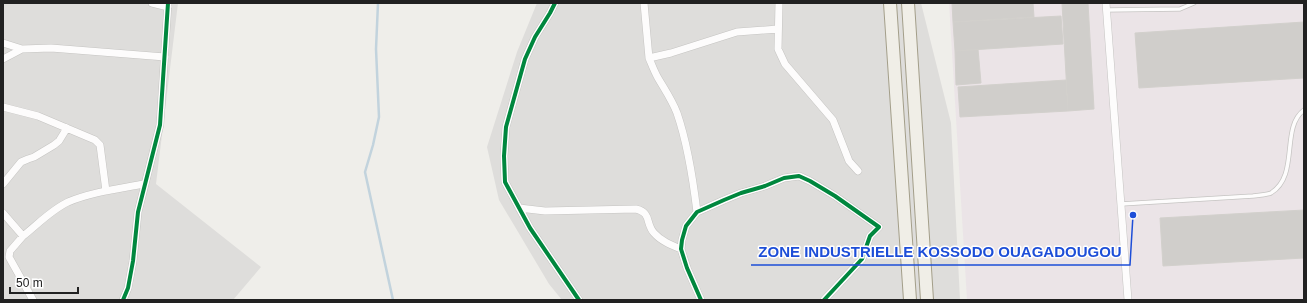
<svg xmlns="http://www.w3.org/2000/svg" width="1307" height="303" font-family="Arial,sans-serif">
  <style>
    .residential { fill: #dedddb }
    .industrial { fill: #ebe4e7 }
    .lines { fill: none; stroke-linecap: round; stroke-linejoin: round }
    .stream { stroke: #c2d3dd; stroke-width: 2.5 }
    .building { fill: #d0cecb; stroke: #d2d0cc }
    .lane-casing { stroke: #c5c4c2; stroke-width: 5 }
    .street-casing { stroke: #c5c4c2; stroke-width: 8 }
    .primary-casing { stroke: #a39e89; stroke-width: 14 }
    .lane { stroke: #fdfcfc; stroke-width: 3.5 }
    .street { stroke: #fdfcfc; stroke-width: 7 }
    .primary { stroke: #f0eee7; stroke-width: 12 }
    .cycleway-casing { stroke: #fff; stroke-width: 6 }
    .cycleway { stroke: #00873e; stroke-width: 4 }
    .leader { fill: none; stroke: #1d4ed8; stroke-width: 1.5 }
    .callout-dot { fill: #1d4ed8; stroke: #fff; stroke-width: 1.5 }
    .callout-label { font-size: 15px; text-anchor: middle; font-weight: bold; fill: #1d4ed8; stroke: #fff; stroke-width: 3; stroke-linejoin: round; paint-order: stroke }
  </style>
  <rect width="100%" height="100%" fill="#efeeea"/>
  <path class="residential" d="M3 3H178L156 184 261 267 233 300H3Z
    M537 3H921L951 123 960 300H562L549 284 499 200 487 147 517 52Z"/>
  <path class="industrial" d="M949 3H1304V300H967Z"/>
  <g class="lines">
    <path class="stream" d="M378 3 376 49 379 117 373 145 365 172 393 300"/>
  </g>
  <path class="building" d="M952 3H1033L1034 17 953 22Z
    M1062 3H1088L1094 109 1068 111Z
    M1061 16 1063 44 955 51 953 22Z
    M1304 22V78L1139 88 1135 33Z
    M978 49 981 83 956 85 955 51Z
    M1066 80 1068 111 960 117 958 87Z
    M1304 210V258L1163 266 1160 218Z"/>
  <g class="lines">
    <g class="lane-casing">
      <path id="lane" d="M1106 10 1180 9 1194 3
        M1121 204 1253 196C1259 195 1267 195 1271 193 1300 175 1280 128 1304 110"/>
    </g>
    <g class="street-casing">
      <path id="street" d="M152 3 168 7
        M555 3 550 13 535 37 525 59 506 127 504 156 505 182 530 228 579 300
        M644 3 649 58
        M779 3 778 49 785 64 833 120 849 161 858 171
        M1106 3 1128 300
        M3 43 22 49
        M3 59 22 49 51 48 165 57
        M3 107 38 116 95 140 100 145 106 191
        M3 184 21 162 28 159 34 157 54 145 59 141 67 128
        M519 208 545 211 636 209C652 213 645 223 654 233 661 241 671 245 681 249
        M697 212C693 179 688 145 677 113 672 100 665 90 658 78 654 71 652 65 649 58L671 53 737 32 778 29
        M3 213 23 236 10 251 9 257 33 300
        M23 236C37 225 51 210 68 202 92 192 118 189 144 184
        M123 300 128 288 133 261 138 212 160 125 168 3
        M701 300 687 268 681 249 682 240 686 226 697 212 724 200 741 193 765 186 784 178 799 176 810 181 835 196 879 227 870 236 862 259 824 300"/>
    </g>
    <g class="primary-casing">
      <path id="primary" d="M890 3 910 300
        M908 3 927 300"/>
    </g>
    <use href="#lane" class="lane"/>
    <use href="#street" class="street"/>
    <use href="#primary" class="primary"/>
    <g class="cycleway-casing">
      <path id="cycleway" d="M555 3 550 13 535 37 525 59 506 127 504 156 505 182 530 228 579 300
        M123 300 128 288 133 261 138 212 160 125 168 3
        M701 300 687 268 681 249 682 240 686 226 697 212 724 200 741 193 765 186 784 178 799 176 810 181 835 196 879 227 870 236 862 259 824 300"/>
    </g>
    <use href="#cycleway" class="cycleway"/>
  </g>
  <path class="leader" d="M1133 215L1130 265H751"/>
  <circle class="callout-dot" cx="1133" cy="215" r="4"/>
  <g class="callout-label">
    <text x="940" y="257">ZONE INDUSTRIELLE KOSSODO OUAGADOUGOU</text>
  </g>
  <rect width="1307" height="303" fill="none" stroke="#212121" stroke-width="8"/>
  <path d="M10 287v6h68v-6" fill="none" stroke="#212121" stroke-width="2"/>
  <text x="16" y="287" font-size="12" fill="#212121" stroke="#ffffff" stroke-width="3" paint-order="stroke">50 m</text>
</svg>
